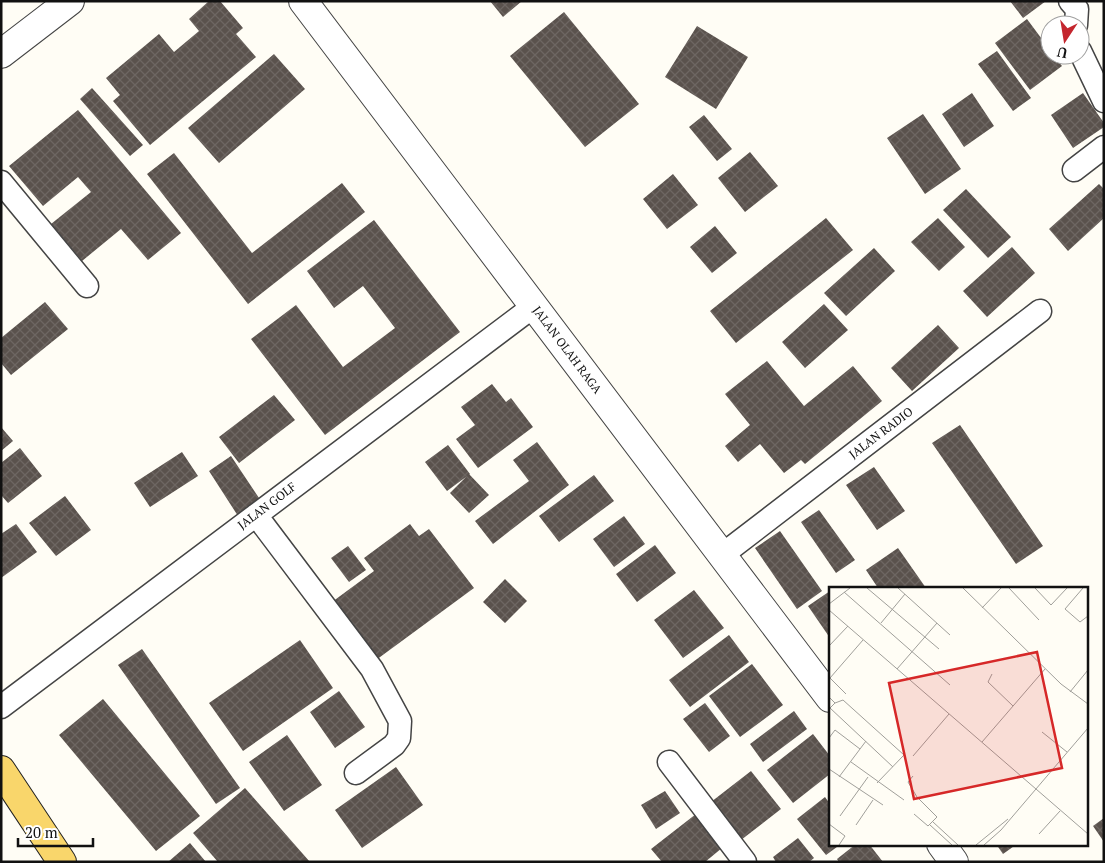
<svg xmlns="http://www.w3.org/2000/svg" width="1105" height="863" font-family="'PT Serif',serif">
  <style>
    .building { fill: url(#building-cross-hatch) }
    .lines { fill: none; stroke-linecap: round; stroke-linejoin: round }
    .minor-casing { stroke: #444; stroke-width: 25 }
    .tertiary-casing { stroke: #444; stroke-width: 30 }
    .primary-casing { stroke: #222; stroke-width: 30 }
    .minor { stroke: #fff; stroke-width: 22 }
    .tertiary { stroke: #fff; stroke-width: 28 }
    .primary { stroke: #f9d66b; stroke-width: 28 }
    .labels { text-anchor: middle; stroke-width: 5; stroke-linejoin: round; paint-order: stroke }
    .street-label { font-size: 12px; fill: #111; stroke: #fff }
    .inset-road { fill: none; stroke: #a09f9a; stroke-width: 1 }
    .view { fill: #d62828; fill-opacity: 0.15; stroke: #d62828; stroke-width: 2.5 }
    .inset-edge { fill: none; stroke: #111; stroke-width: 2.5 }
  </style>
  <defs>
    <pattern id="building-cross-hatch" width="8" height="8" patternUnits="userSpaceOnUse" patternTransform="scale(1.25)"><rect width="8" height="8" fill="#5a524d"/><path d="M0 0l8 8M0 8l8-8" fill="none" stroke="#6d6662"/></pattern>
  </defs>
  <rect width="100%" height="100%" fill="#fffdf5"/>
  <path class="building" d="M209 1H220L243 28 236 34 256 57 150 145 113 101 120 95 106 78 159 34 174 52 199 31 189 19Z
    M490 1H522L503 17Z
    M1010 1H1046L1023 18Z
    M564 12 639 104 585 147 510 56Z
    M1027 19 1050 50V55H1053L1062 66 1030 90 995 43Z
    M697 26 748 57 716 109 665 77Z
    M997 51 1031 98 1013 111 978 64Z
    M274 54 305 89 219 163 188 128Z
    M92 88 143 145 130 156 80 99Z
    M972 93 994 126 964 147 942 114Z
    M1083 93 1104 123V127L1073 148 1051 115Z
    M78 110 181 233 148 260 121 229 82 261 51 224 91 192 78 177 43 206 9 166Z
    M923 114 961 169 925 194 887 138Z
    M704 115 732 149 717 161 689 127Z
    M750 152 778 186 745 212 718 178Z
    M174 153 252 253 342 183 365 212 248 304 147 174Z
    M673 174 698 205 667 229 643 199Z
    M1099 184 1104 189V218L1068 251 1049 229Z
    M966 189 1011 237 988 258 943 210Z
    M826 218 853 250 736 343 710 311Z
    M938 218 965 247 939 271 911 242Z
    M374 220 460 332 325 435 251 339 296 305 343 367 395 328 363 286 334 308 307 271Z
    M715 226 737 253 712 273 690 247Z
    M1012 247 1035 273 987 317 963 291Z
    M874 248 895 271 846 316 824 293Z
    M45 302 68 329 11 375 1 363V338Z
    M824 304 848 330 805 368 782 342Z
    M938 325 959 348 912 391 891 368Z
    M767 361 804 406 853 366 882 401 805 464 801 460 784 473 760 444 738 462 725 446 750 425 725 394Z
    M492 384 506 402 511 398 533 427 478 468 456 439 475 425 461 407Z
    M274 395 295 420 239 463 219 437Z
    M960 425 1043 546 1016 564 932 443Z
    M1 427 13 441 1 451Z
    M537 442 569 485 493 544 475 521 529 481 513 460Z
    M448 445 470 474 447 491 425 462Z
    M20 448 42 476 8 503 1 495V463Z
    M182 452 198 476 150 507 134 483Z
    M231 456 261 501 238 516 209 471Z
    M874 467 905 511 877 530 846 485Z
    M469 474 489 495 469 513 450 493Z
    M594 475 614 501 559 542 539 516Z
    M65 496 91 530 56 556 29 523Z
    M819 510 855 560 836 573 801 522Z
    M624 516 645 544 614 567 593 539Z
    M16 524 37 552 1 578V534Z
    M410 524 419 536 429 529 474 588 376 660 332 602 374 571 364 558Z
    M780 531 822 591 797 609 755 548Z
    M655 545 676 573 637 602 616 574Z
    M348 546 366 570 349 582 331 558Z
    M898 548 926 588H878L866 570Z
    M505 579 527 601 505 623 483 602Z
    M694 590 724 628 683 658 654 620Z
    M830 591V638L808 606Z
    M729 635 749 662 690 707 669 680Z
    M300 640 333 688 243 751 209 703Z
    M142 649 240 788 216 804 118 665Z
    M752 664 783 705 740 737 709 696Z
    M339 691 365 727 335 748 310 712Z
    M103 699 200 816 156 851 59 735Z
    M705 703 730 736 709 752 683 719Z
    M794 711 807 729 763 762 750 744Z
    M813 734 830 756V774L793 803 767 770Z
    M287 735 322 785 284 811 249 762Z
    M396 767 423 805 362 848 335 810Z
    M751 771 781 809 741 840 711 802Z
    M245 788 310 862H218L193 833Z
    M665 791 680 813 656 829 641 805Z
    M825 797 830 804V844H841L826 855 797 819Z
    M696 814 722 848 705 862H662L651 849Z
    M1104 818V842L1093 826Z
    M798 838 814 858 809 862H776L773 857Z
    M190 843 206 862H168Z
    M856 844H869L883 862H839L837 859Z
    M996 844H1017L1003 854Z"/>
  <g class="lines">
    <g class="minor-casing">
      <path id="minor" d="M1070 1 1077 9 1076 25
        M1080 51 1104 101
        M1074 170 1104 147
        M1 182 87 286
        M256 515 372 669 400 721 399 738 394 745 356 773
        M722 555 1040 311
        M1 707 534 306
        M669 762 745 862"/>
    </g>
    <g class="tertiary-casing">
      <path id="tertiary" d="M303 1 830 698
        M1 54 70 1
        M941 844 954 862"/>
    </g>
    <g class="primary-casing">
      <path id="primary" d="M1 770 62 862"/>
    </g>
    <use href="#minor" class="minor"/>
    <use href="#tertiary" class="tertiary"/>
    <use href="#primary" class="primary"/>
  </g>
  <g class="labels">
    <g class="street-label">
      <text transform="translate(567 350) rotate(53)" y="4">JALAN OLAH RAGA</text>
      <text transform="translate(881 433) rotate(-37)" y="4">JALAN RADIO</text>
      <text transform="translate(267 506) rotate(-37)" y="4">JALAN GOLF</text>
    </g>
  </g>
  <g transform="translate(829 587)">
    <rect width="259" height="259" fill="#fffdf5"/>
    <path class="inset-road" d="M38 1 110 62M69 1 121 48M134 1 232 97 259 117M180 1 210 33M206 1 222 18 238 1M254 1 236 22 251 35 259 29M15 5 121 98M0 17 21 1M153 21 172 1M0 23 259 247M52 36 76 7M0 59 19 39M68 82 108 36M163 87 159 95 184 119M241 105 259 83M17 107 1 91 34 53M0 110 6 116 0 122M6 116 14 113 75 168 48 196M1 121 64 180M213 145 238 165M0 151 6 143 31 162 37 154M153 155 216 82M84 169 120 127M22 175 75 213M0 182 54 218M84 189 79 195 88 210 108 230 99 239 85 227M10 190 31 162M11 229 39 190M104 235 129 258M0 237 16 249 10 258M27 238 44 213M101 238 123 258M210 247 231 224M147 258 179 232M155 258 172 243 259 141"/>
    <path class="view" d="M208 65 233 181 85 212 60 96Z"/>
    <rect width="259" height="259" class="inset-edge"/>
  </g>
  <rect width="1105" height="863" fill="none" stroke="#111111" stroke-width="5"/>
  <g transform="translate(1065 40) rotate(192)"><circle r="24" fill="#ffffff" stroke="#a0a0a0"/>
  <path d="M0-4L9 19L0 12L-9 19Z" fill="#c4262e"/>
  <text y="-8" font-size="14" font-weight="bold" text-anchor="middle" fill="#111111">U</text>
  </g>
  <path d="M18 838v8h75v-8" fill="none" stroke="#111111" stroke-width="2.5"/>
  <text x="25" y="838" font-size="15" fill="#111111" stroke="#ffffff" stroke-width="4" paint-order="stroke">20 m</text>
</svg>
